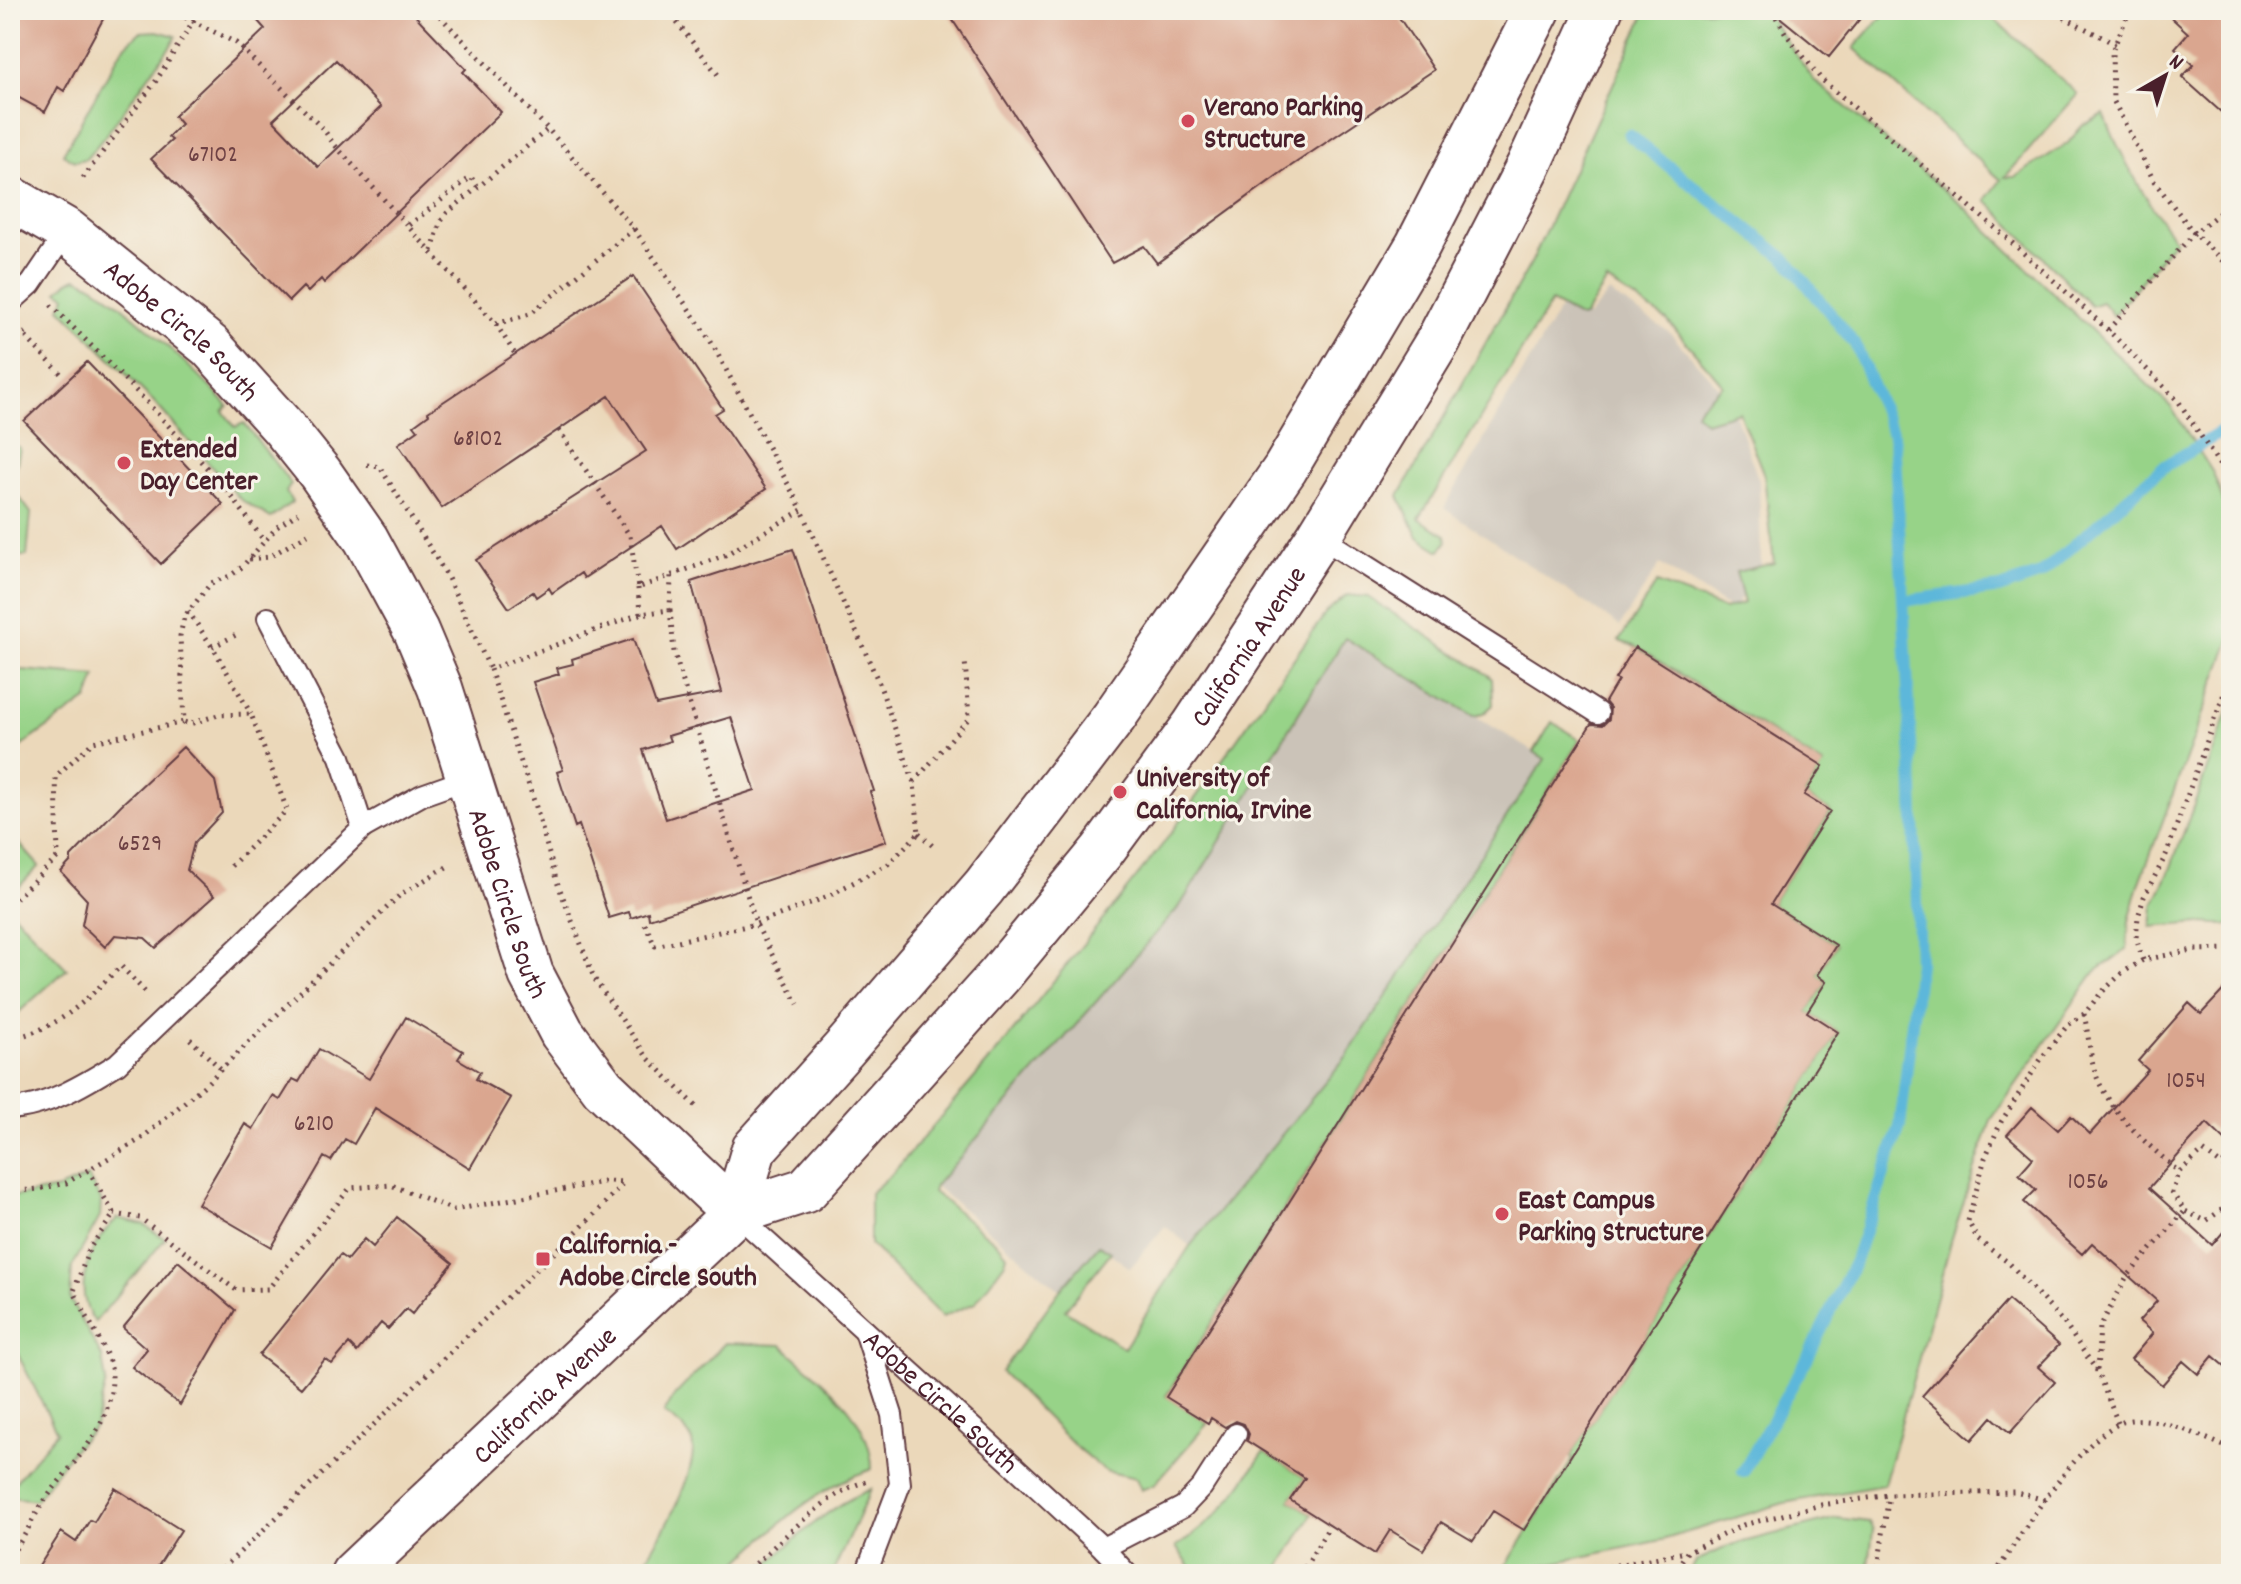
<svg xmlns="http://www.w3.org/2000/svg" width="2241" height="1584" font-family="Dekko,sans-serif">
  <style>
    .built { fill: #ebd8ba }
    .industrial { fill: #cbc3b8 }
    .green { fill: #97d388; stroke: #70795a; stroke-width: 2 }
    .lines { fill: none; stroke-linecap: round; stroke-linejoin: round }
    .stream { stroke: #5db7da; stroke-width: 12 }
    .building { fill: #daa68f; fill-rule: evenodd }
    .service-casing { stroke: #623c42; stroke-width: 24 }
    .tertiary-casing { stroke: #623c42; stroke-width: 48 }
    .secondary-casing { stroke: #623c42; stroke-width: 48 }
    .path { stroke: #623c42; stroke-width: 5; stroke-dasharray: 2 6; stroke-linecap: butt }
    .service { stroke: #fff; stroke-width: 20 }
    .tertiary { stroke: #fff; stroke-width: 44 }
    .secondary { stroke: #fff; stroke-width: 44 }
    .poi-dot { fill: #d1495b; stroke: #f7f3e8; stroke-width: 3 }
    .labels { text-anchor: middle; stroke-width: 6; stroke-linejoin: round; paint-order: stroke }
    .number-label { font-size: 24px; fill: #6e4144 }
    .poi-label { font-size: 28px; font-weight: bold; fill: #4a1f2b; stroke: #f7f3e8; text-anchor: start }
    .street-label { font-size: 28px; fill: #4a1f2b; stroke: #f7f3e8 }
  </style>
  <rect width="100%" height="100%" fill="#f7f3e8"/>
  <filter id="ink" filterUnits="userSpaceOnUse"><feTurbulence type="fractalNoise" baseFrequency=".0125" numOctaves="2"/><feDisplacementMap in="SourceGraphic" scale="16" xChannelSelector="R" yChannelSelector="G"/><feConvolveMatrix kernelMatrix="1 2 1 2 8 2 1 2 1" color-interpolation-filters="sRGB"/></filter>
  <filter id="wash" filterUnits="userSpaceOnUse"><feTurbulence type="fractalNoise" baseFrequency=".006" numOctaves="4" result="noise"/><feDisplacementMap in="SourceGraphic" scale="32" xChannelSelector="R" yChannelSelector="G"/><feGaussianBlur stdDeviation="1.8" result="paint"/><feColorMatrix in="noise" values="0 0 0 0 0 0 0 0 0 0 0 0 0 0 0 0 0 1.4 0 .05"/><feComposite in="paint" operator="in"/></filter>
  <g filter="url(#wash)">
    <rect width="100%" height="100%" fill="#e9e3c2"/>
    <path class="built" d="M10 10H2231V1574H10Z"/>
    <path class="industrial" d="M1609 293 1669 332 1730 400 1759 481 1761 566 1733 610 1660 564 1620 626 1444 508 1566 298 1588 317Z
      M1345 637 1546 759 1346 1057 1190 1246 1165 1226 1130 1268 1099 1245 1060 1290 935 1186 1180 906Z"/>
    <path class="green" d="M1647 10H1764L1814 80 1963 206 2171 407 2213 473 2231 523V638L2139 885 2129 921 2127 949 2095 972 1991 1120 1952 1238 1884 1485 1784 1503 1662 1540 1501 1574 1573 1459 1570 1457 1838 1032 1807 1012 1826 982 1817 975 1836 945 1771 904 1830 811 1804 795 1823 765 1636 647 1619 641 1657 583 1724 609 1744 603 1736 572 1774 563 1764 475 1739 412 1705 422 1696 413 1699 407 1723 385 1667 320 1607 281 1584 317 1580 318 1551 302 1419 519 1446 535 1447 541 1440 551 1418 537 1399 496 1532 261Z
      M1888 10H1984L2078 94 2005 177H2015L2068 143 2082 126 2104 114C2122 160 2146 200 2175 240L2113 316 2102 302 2091 306 1986 200 2001 180 1854 48Z
      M157 31 176 36 174 41 106 135 86 159 75 161 63 154 122 49 140 32Z
      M76 278C107 284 203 379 228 406L223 411 235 427 244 423 291 484 286 492 292 502 271 518 240 499 154 402 60 308 66 296 58 291 68 282Z
      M10 442 20 448 12 487 31 513 27 556H10Z
      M1347 595 1368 597 1488 675 1492 679 1493 705 1483 714 1474 716 1345 638 1180 906 935 1186 933 1192 1000 1246 1007 1255 1005 1262 975 1303 942 1317 870 1244V1193L892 1174 1001 1047 1163 844 1326 613Z
      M10 669 96 676 88 699 10 754Z
      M2231 704V925L2201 923 2151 927 2153 906 2168 875Z
      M1552 722 1580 740 1166 1396 1208 1423 1154 1485 1141 1490 1136 1478 1105 1471 1075 1446 1001 1372 1060 1290 1099 1245 1111 1252 1065 1310 1124 1348 1190 1246 1346 1057 1545 759 1534 752Z
      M10 833 39 866 10 896Z
      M13 913 67 969 10 1020V916Z
      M88 1177 101 1200 100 1217 72 1267 70 1299 102 1357 106 1382 95 1426 72 1451 36 1500 10 1497V1488L57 1432 10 1339V1197L58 1189Z
      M118 1218 143 1224 165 1239 95 1322C70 1289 90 1242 118 1218Z
      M725 1343 782 1345C819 1381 871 1413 872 1469 811 1489 771 1531 726 1574H635C654 1552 703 1466 691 1438 686 1428 673 1420 664 1413L675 1395Z
      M1264 1452 1305 1478 1290 1500 1312 1514 1276 1574H1195L1176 1547C1220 1518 1235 1495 1264 1452Z
      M871 1489 832 1574H757C793 1541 825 1508 871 1489Z
      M1837 1518 1869 1522 1873 1530 1868 1574H1689L1696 1561 1731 1545Z"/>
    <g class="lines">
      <path class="stream" d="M1629 135 1787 260 1855 344 1894 437 1912 761 1919 963 1900 1126 1855 1261 1807 1359 1743 1472
        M1903 601 2001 588 2041 574 2162 468 2231 426"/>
    </g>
    <g id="blocks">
      <path class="building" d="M10 10H108L64 91 58 87 45 112 10 93Z
        M248 10H410L466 69 463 72 501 112 324 283 321 279 308 292 303 287 289 301 151 159 172 140 168 137 181 124 174 116 265 29ZM336 60 381 107 318 167 273 120Z
        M946 10H1394L1434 70 1282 172 1157 263 1144 246 1112 263Z
        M1771 10H1867L1829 57Z
        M2163 10H2231V121L2182 77 2194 65 2175 48 2188 33Z
        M633 276 723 409 715 414 766 489 677 549 662 526 584 578 581 573 552 593 549 588 536 597 533 592 509 608 476 560 646 451 609 396 442 508 398 444 418 430 414 425 429 414 428 412Z
        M87 362 223 504 161 564 24 421Z
        M793 549 874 791 870 792 886 841 649 919 648 912 631 918 629 912 609 918 579 825 575 827 557 772 563 770 533 682 559 674 557 668 573 664 572 659 633 639 656 705 722 692 691 582ZM731 717 755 790 666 819 643 750 670 741 668 736Z
        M1635 647 1823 766 1804 795 1830 811 1771 904 1836 945 1817 975 1826 982 1807 1012 1838 1032 1524 1530 1493 1511 1473 1541 1441 1522 1423 1550 1390 1530 1375 1554 1290 1500 1305 1478 1247 1441 1249 1434 1244 1424 1236 1421 1225 1427 1211 1418 1208 1423 1166 1397 1591 724 1603 725 1609 719 1610 708 1605 702 1618 680 1615 679Z
        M183 747 215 781 222 813 194 843 187 870 214 896 156 948 145 938 115 935 105 947 82 925 87 900 61 872 71 861V857L121 805Z
        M2231 982V1146L2207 1123 2149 1188 2212 1245 2231 1223V1371L2213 1356 2198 1374 2183 1361 2162 1385 2131 1359 2153 1333 2139 1321 2157 1301 2092 1243 2082 1254 2024 1202 2036 1190 2019 1174 2033 1158 2007 1135 2032 1107 2058 1130 2071 1116 2090 1134 2148 1070 2138 1061 2189 1003 2201 1014Z
        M406 1017 463 1051 458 1059 480 1072 476 1079 511 1098 470 1168 375 1108 354 1144 345 1139 331 1161 324 1157 272 1247 198 1204 245 1124 253 1129 273 1096 280 1100 293 1079 299 1082 319 1049 369 1079Z
        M397 1217 453 1263 412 1314 406 1309 388 1329 381 1323 357 1352 349 1344 332 1364 325 1359 301 1388 259 1355 340 1255 347 1260 364 1239 373 1247Z
        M178 1261 235 1310 180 1405 132 1367 147 1349 123 1328Z
        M2008 1300 2059 1345 2038 1367 2055 1382 2010 1433 1992 1417 1972 1440 1922 1396Z
        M115 1488 181 1530 153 1574H34L61 1532 76 1542 90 1520 94 1522Z"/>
    </g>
  </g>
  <g filter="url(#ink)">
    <use href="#blocks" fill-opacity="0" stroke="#623c42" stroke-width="2"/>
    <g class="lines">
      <g class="service-casing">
        <g id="service">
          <path d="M10 303 31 284 67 231"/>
          <path d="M1319 536 1598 713"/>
          <path d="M268 618 340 757 363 828"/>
          <path d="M10 1109C47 1107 85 1084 117 1064L363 828 422 795 470 778"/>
          <path id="s1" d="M736 1214 976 1431 1103 1548 1127 1574"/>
          <path d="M865 1331 892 1415 900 1484 866 1574"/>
          <path d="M1103 1548 1183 1507 1202 1487 1236 1434"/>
        </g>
      </g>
      <g class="tertiary-casing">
        <g id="tertiary">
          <path id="s2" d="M10 198 67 231 210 346 283 427 320 473 366 539 416 631 440 688 531 974 562 1033 603 1088 735 1213"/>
        </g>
      </g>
      <g class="secondary-casing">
        <g id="secondary">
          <path d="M735 1213 754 1149 844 1049 984 887 1114 717 1285 469 1418 245 1538 10"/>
          <path id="s3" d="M353 1574 735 1213 806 1190 999 976 1102 851 1194 726 1319 536 1438 341 1529 165 1600 10"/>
        </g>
      </g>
      <path class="path" d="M171 10 236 43 324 130 333 143 496 324 530 314 634 229 548 129 434 10
        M667 10 719 76
        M1772 10 1786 34 1821 79 2008 239 2108 330 2179 402 2224 472 2231 487
        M2050 10 2115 44
        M2130 10 2112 51 2113 100 2154 181 2194 233 2231 269
        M83 178 156 81 200 10
        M409 225 471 177 477 186
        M432 251 440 223 447 213 548 129
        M51 305 144 399 228 491 264 541
        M496 324 515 354
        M2108 330 2194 233 2231 204
        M26 332 23 334 64 377
        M559 430 630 536 638 588 725 555 802 510 710 340 634 229
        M367 465 380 467 446 574 490 669
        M249 559 269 557 308 534
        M638 588 640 614 670 610 671 575
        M670 610 674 652 756 924 798 1004
        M188 611 215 651 251 714
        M640 614 490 669 536 807 556 879 594 978 647 1057 696 1106
        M212 647 240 633
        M914 782 969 718 965 660
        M919 833 936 849
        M231 866 287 810 251 714 218 715 190 724 184 722 180 636 184 617 211 583 230 576 242 567 277 527 298 513
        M10 904 58 857 56 776 93 742 184 722
        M645 924 655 946 756 924 826 897 888 864 919 833 914 783 879 683 802 510
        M2143 960 2136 938 2138 917 2144 897 2166 855 2231 674
        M2084 1014C2089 1036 2090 1063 2099 1082 2117 1120 2149 1145 2179 1172
        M10 1039C63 1027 83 1002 121 966L147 994
        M190 1039 221 1069
        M2223 1164 2231 1156
        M2231 1172 2203 1151 2179 1172 2172 1193 2185 1211 2206 1221 2231 1203
        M10 1192 39 1189 66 1183 141 1139 207 1083 401 894 450 865
        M114 1214 140 1218 236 1290 268 1289 350 1188 391 1185 454 1210 608 1181 624 1182
        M2097 1370 2100 1327 2126 1278 2185 1211
        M2118 1423 2097 1371 2064 1323 2009 1263 1978 1240 1968 1221 1985 1158 2001 1122 2043 1056 2067 1026 2084 1014 2101 993 2122 973 2143 960 2193 950 2231 949
        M10 1555C25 1539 31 1520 43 1503 71 1462 113 1429 112 1375 112 1356 82 1311 74 1291L89 1249 114 1214 89 1171
        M217 1574 594 1215 623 1183
        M744 1574C773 1549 830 1488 866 1482
        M1301 1574 1330 1525
        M1569 1574 1686 1552
        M1673 1574 1687 1552 1743 1525 1821 1505 1889 1495 2015 1492 2045 1500
        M1877 1574 1889 1495
        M1995 1574C2021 1535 2085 1426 2131 1420 2163 1417 2202 1437 2231 1449"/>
      <use href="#service" class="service"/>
      <use href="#tertiary" class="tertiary"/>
      <use href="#secondary" class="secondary"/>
    </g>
  </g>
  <g class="poi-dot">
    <circle cx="1188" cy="121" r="8"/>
    <circle cx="124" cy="463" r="8"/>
    <circle cx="1120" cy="792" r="8"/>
    <circle cx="1502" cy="1214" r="8"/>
    <rect x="535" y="1251" width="16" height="16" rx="4"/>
  </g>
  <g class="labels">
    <g class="number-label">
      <text x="213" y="161">67102</text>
      <text x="478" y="445">68102</text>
      <text x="140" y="850">6529</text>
      <text x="2186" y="1087">1054</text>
      <text x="314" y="1130">6210</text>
      <text x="2088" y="1188">1056</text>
    </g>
    <g class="poi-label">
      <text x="1204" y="115">Verano Parking<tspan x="1204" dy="32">Structure</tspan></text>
      <text x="140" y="457">Extended<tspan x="140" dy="32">Day Center</tspan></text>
      <text x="1136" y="786">University of<tspan x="1136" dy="32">California, Irvine</tspan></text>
      <text x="1518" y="1208">East Campus<tspan x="1518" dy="32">Parking Structure</tspan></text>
      <text x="559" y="1253">California -<tspan x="559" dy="32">Adobe Circle South</tspan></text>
    </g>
    <g class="street-label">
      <text dy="10" stroke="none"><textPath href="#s2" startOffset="218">Adobe Circle South</textPath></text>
      <text dy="10" stroke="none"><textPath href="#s3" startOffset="1302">California Avenue</textPath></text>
      <text dy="10" stroke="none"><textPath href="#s2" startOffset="890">Adobe Circle South</textPath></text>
      <text dy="10" stroke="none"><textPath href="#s3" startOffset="262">California Avenue</textPath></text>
      <text dy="10" stroke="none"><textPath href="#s1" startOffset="278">Adobe Circle South</textPath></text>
    </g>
  </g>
  <rect width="2241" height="1584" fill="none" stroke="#f7f3e8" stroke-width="40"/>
  <g transform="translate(2165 76) rotate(39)" stroke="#f7f3e8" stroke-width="6" paint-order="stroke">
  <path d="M0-6L14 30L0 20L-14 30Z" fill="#4a1f2b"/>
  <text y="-12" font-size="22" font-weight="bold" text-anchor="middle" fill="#4a1f2b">N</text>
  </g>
</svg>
